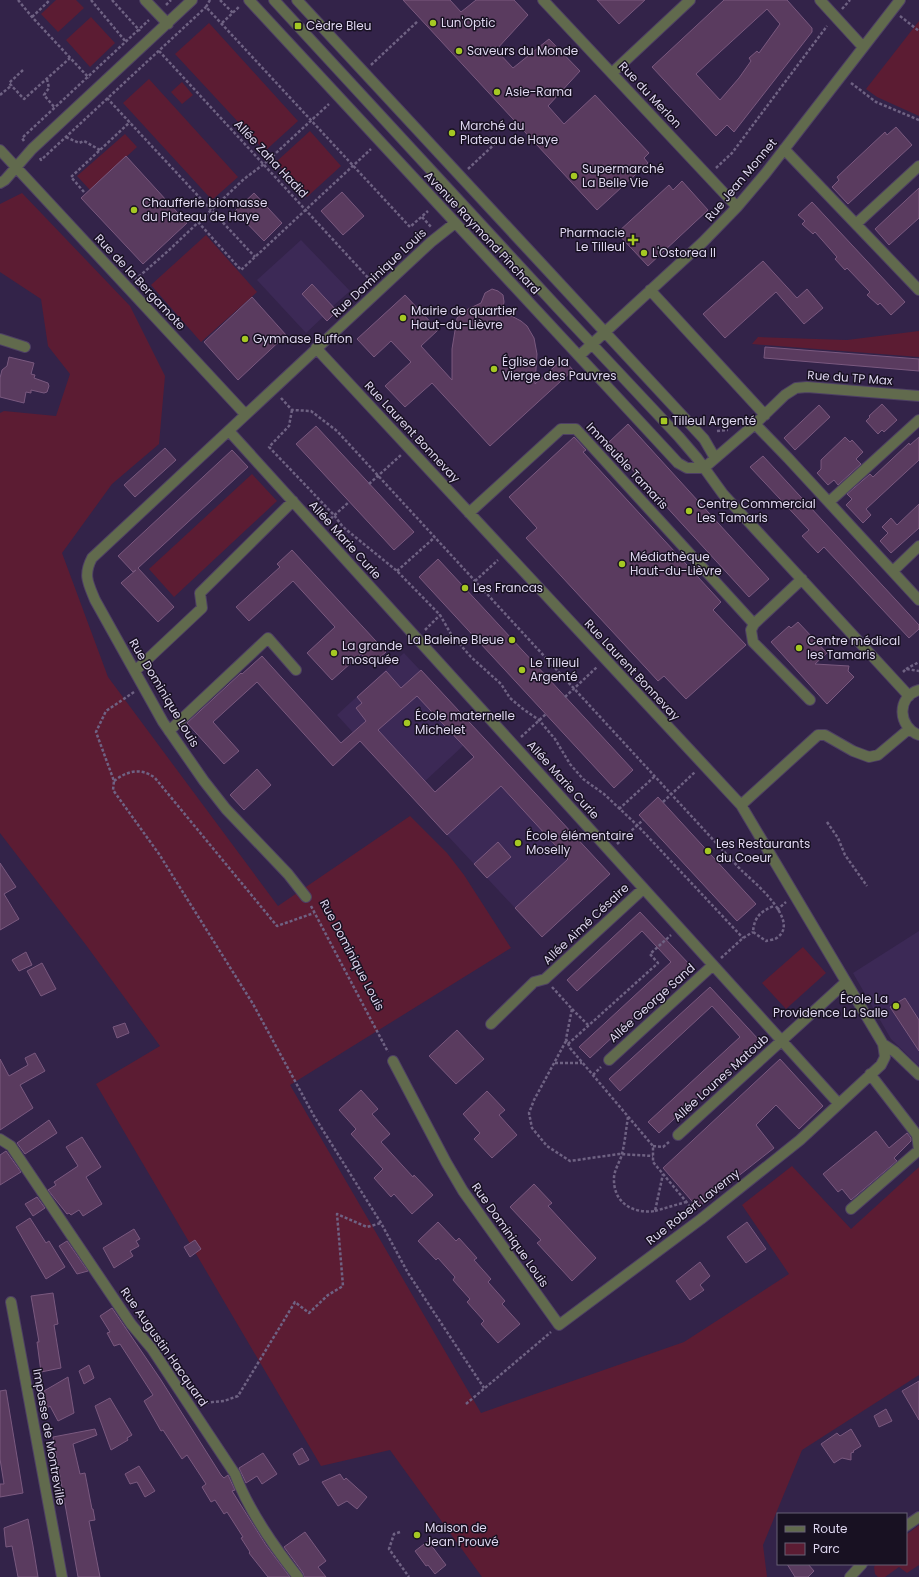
<svg xmlns="http://www.w3.org/2000/svg" width="919" height="1577" font-family="Poppins,sans-serif">
  <style>
    .built { fill: #3c2956 }
    .green { fill: #5c1c33 }
    .building { fill: #5a3b5f; stroke: #7a597f; fill-rule: evenodd }
    .lines { fill: none; stroke-linecap: round; stroke-linejoin: round }
    .minor-casing { stroke: #4e4064; stroke-width: 12 }
    .path { stroke: #6f6283; stroke-width: 2.5; stroke-dasharray: 3 2; stroke-linecap: butt }
    .minor { stroke: #616a4d; stroke-width: 10 }
    .poi-dot { fill: #a5c823; stroke: #181122; stroke-width: 1.5 }
    .labels { text-anchor: middle; stroke-width: 3; stroke-linejoin: round; paint-order: stroke }
    .poi-label { font-size: 12px; fill: #ded6ef; stroke: #181122; text-anchor: start }
    .street-label { font-size: 12px; fill: #ded6ef; stroke: #181122 }
  </style>
  <rect width="100%" height="100%" fill="#332349"/>
  <path class="built" d="M301 240 350 291 333 306 337 311 327 321 323 317 306 333 257 280Z
    M404 653 478 732 410 795 337 715Z
    M489 743 610 874 542 937 420 806Z
    M919 931V1066L891 1039 853 973Z"/>
  <path class="green" d="M56 0H76L84 8 58 32 41 14Z
    M91 17 115 43 90 67 66 40Z
    M919 21V116L877 97 866 89Z
    M209 23 298 121 265 151 175 54Z
    M149 79 238 177 212 200 123 103Z
    M182 82 193 95 182 104 171 92Z
    M310 131 341 166 307 197 276 162Z
    M125 134 137 147 90 190 77 176Z
    M22 193 130 306 165 376 159 444 112 484 62 553 108 677 278 906 410 816 447 853 464 875 511 948 290 1085 481 1413 684 1342 789 1274 742 1205 792 1166 851 1229 919 1167V1375L802 1450 763 1545 767 1577H482L390 1450 321 1466 96 1084 160 1046 86 945 0 833V413L4 411 56 416 70 374 48 346 41 299 0 272V204Z
    M206 235 257 292 201 342 151 285Z
    M919 331V357L752 344 758 337 847 340Z
    M252 474 277 501 174 597 149 569Z
    M803 947 826 973 786 1009 762 983Z
    M919 1525V1565L907 1573 899 1567 885 1577H878L875 1574 874 1567 876 1564H906V1535Z"/>
  <path class="building" d="M403 0H450L461 12 476 0H514L528 15 496 50 513 68 549 39 580 71 548 106 564 124 595 95 649 153 644 158 648 163 597 210Z
    M597 0H645L619 24Z
    M724 0H787L812 28V32L734 132 727 125 716 136 652 67ZM767 9 780 24 759 53 757 51 749 58 751 61 739 78 720 100 696 74Z
    M896 127 912 145 848 204 832 187 839 180 837 177 885 132 887 135Z
    M126 156 187 223 143 264 81 198Z
    M682 181 708 210 648 266 617 233 669 185 673 190Z
    M919 188V218L889 245 875 229Z
    M342 192 364 216 343 235 321 211Z
    M254 193 282 223 264 241 235 211Z
    M812 202 905 302 891 315 880 303 878 305 867 295 870 292 847 268 845 270 835 259 837 257 815 232 813 234 802 224 805 221 798 215Z
    M763 261 797 298 807 289 823 308 804 324 776 292 725 338 703 314Z
    M312 284 337 311 327 321 302 294Z
    M492 289 498 291 503 295 504 302 502 311 521 321 527 326 534 338 537 354 535 384 563 359 573 370 490 446 432 383 405 407 385 386 411 362 391 341 374 357 357 339 405 295 438 330 421 346 452 380V349L457 318 468 309 481 303 485 293Z
    M252 297 286 335 238 380 204 342Z
    M765 347 919 359V371L764 358Z
    M9 357 34 363 31 374 35 375 34 378 48 383 49 386 47 392 44 393 31 390V393L26 392 24 403 0 397V378L2 370 7 366Z
    M882 404 897 420 884 432 882 430 878 434 866 421 870 417 869 416Z
    M819 405 830 417 795 450 784 438Z
    M628 424 769 579 749 597 608 443Z
    M316 426 414 532 394 550 296 444Z
    M574 437 586 450 583 452 721 602 713 610 746 645 686 699 664 676 658 681 526 538 537 528 509 497Z
    M845 437 850 442 852 440 863 452 856 459 861 464 838 485 834 480 828 485 817 473 821 469V460Z
    M919 437V460L866 509 871 515 863 523 846 505 852 499 847 494 870 474 873 477 909 443 910 445Z
    M165 448 176 460 135 497 124 485Z
    M232 450 248 467 138 568 174 607 158 622 121 583 136 570 133 572 118 556Z
    M763 456 919 625V629L909 638 824 547 818 553 802 536 809 530 750 467Z
    M919 504V528L891 553 880 541 888 533 882 527 891 518 897 525Z
    M292 550 386 652 371 665 361 654 332 680 307 653 335 627 293 581 249 621 236 607 280 567 277 564Z
    M438 559 633 770 614 788 419 577Z
    M798 622 827 653 815 664 849 666 848 671 854 677 827 704 771 642 789 626 791 628Z
    M262 656 341 743 366 721 356 708 362 703 357 697 386 671 401 688 421 670 610 874 542 937 515 908 568 859 501 786 447 835 360 741 333 766 257 682 213 722 239 751 224 764 187 723 241 673 242 674ZM417 696 474 757 435 792 378 730Z
    M257 769 271 785 244 810 230 795Z
    M658 797 756 904 737 921 639 815Z
    M498 842 511 857 487 878 474 864Z
    M0 863 16 887 4 894 19 919 0 930Z
    M640 912 690 965 590 1058 579 1047 671 962 642 931 577 991 567 980Z
    M26 952 32 965 19 971 12 960Z
    M42 963 56 989 41 996 27 971Z
    M710 987 759 1040 659 1133 648 1122 740 1037 712 1006 620 1091 609 1079Z
    M905 998 919 1020V1051L890 1007Z
    M125 1023 129 1033 117 1038 113 1027Z
    M457 1030 484 1059 456 1084 429 1056Z
    M35 1053 45 1071 20 1085 33 1108 0 1130V1059L9 1076 28 1065 25 1058Z
    M780 1059 823 1106 799 1129 776 1105 756 1125 774 1148 713 1196 712 1195 698 1208 663 1168Z
    M361 1090 378 1109 372 1114 390 1134 381 1142 413 1177 414 1175 433 1195 412 1214 394 1194 391 1197 374 1178 383 1169 351 1134 356 1129 339 1110Z
    M487 1091 505 1110 499 1115 517 1135 492 1158 474 1139 480 1133 463 1114Z
    M49 1120 57 1133 25 1154 17 1143Z
    M876 1131 889 1148 907 1133 911 1138V1141L894 1158 897 1161 851 1200 842 1189 838 1192 823 1174Z
    M82 1137 101 1167 86 1177 102 1204 83 1216 79 1210 71 1215 69 1213 67 1214 48 1190 56 1185 54 1182 78 1166 66 1147Z
    M6 1151 21 1172 0 1185V1155Z
    M534 1184 552 1203 548 1206 596 1258 572 1281 537 1243 541 1240 510 1207Z
    M37 1197 45 1208 33 1216 25 1204Z
    M30 1218 46 1243 49 1241 65 1267 46 1279 16 1227Z
    M438 1222 456 1241 459 1238 477 1258 474 1260 491 1279 488 1282 505 1301 502 1304 520 1324 498 1343 481 1324 484 1321 467 1302 470 1299 453 1280 455 1277 438 1258 436 1260 418 1241Z
    M747 1222 766 1249 746 1263 727 1237Z
    M134 1229 140 1239 136 1241 139 1246 130 1251 133 1256 114 1268 103 1248Z
    M195 1240 201 1249 190 1257 184 1247Z
    M67 1241 88 1271 77 1274 59 1246Z
    M700 1262 710 1276 700 1285 704 1290 690 1300 676 1281Z
    M53 1293 58 1324 54 1325 61 1368 41 1372 37 1342H39L31 1296Z
    M112 1308 161 1380 221 1475 224 1478 228 1475 229 1477 235 1490 232 1491 266 1545 290 1577H268L249 1553 250 1552 241 1538 243 1537 227 1512 224 1514 215 1500 211 1502 202 1487 206 1484 187 1455 182 1459 163 1430 161 1431 144 1401 153 1395 120 1344 114 1346 107 1333 110 1332 100 1316Z
    M89 1365 94 1378 84 1384 79 1371Z
    M68 1377 74 1413 58 1421 50 1406 47 1408 44 1391Z
    M919 1381V1420L902 1391Z
    M6 1390 23 1493 0 1497V1484H4L0 1459V1391Z
    M110 1398 132 1435 127 1438 128 1440 111 1450 95 1406Z
    M886 1409 892 1421 879 1427 874 1416Z
    M95 1429 97 1435 73 1444 80 1474 85 1473 92 1509H93L95 1520 89 1521 100 1577H78L53 1437Z
    M851 1429 861 1446 853 1451 854 1452 851 1453V1460L842 1458 834 1463 821 1444 837 1433 840 1436Z
    M302 1448 309 1460 299 1465 293 1454Z
    M263 1453 277 1474 262 1484 257 1476 246 1483 239 1468Z
    M139 1466 155 1491 145 1497 137 1482 130 1484 125 1474Z
    M340 1474 344 1480 346 1478 367 1497 357 1509 347 1501 338 1506 322 1482Z
    M28 1519 33 1546 38 1577H18L12 1546 6 1547 4 1528Z
    M305 1532 326 1561 318 1567 326 1577H304L303 1573 284 1547Z
    M428 1541 446 1565 435 1574 428 1565 426 1566 415 1551Z
    M787 1564H808L814 1571 808 1577H795Z"/>
  <g class="lines">
    <g class="minor-casing">
      <path id="minor" d="M145 0 168 24
        M249 0 666 450 678 463 687 468H704L755 424 785 395 796 388 807 387 919 396
        M274 0 558 308 679 437 697 458 723 494 909 696
        M297 0 704 439 715 458
        M543 0 737 207
        M820 0 863 47
        M612 73 690 0
        M784 149 919 290
        M0 150 245 414
        M0 183 5 180 32 149 192 0
        M856 224 919 166
        M650 290 765 415
        M0 339 25 347
        M316 348 741 805 883 1044 885 1057 881 1065 800 1140 701 1219 559 1325 463 1191 446 1162 393 1061
        M579 356 703 242 737 207 765 174 900 0
        M755 424 788 458 919 600
        M229 431 839 1104
        M829 502 919 420
        M469 513 561 429H576L754 624
        M893 571 919 546
        M802 579 754 624 751 630 753 642 810 700
        M135 671 202 608 200 593 293 501
        M919 690C896 697 898 727 919 735
        M169 731 268 638 296 670
        M741 805 818 735H825L853 751 869 757 878 755 909 729
        M306 897 288 874 226 809 204 781 163 722 95 600C88 583 83 575 92 558L431 242 455 223
        M491 1024 534 982 545 979 643 889
        M883 1044 895 1052 919 1075
        M609 1060 713 965
        M870 1074 917 1135 919 1150
        M678 1135 846 982
        M0 1139 11 1146 131 1324 152 1349 235 1474C248 1509 275 1548 298 1577
        M851 1209 919 1150
        M11 1302 62 1577
        M906 1526 919 1517
        M850 1577 862 1564"/>
    </g>
    <path class="path" d="M18 0 32 17 89 78
      M91 0 126 42
      M112 0 140 31
      M210 0 206 7 410 227 428 211
      M220 0 233 13
      M166 5 171 0
      M842 9 850 0
      M900 16 919 31
      M32 17 50 0
      M222 23 240 6
      M159 51 372 282
      M371 65 418 21
      M23 70 9 83 24 99 70 58
      M47 79 49 88 44 95 55 108
      M851 83 876 102 919 120
      M0 95 12 85
      M107 98 255 257
      M66 137 79 143 84 141 100 150
      M24 141 22 138 149 20
      M40 158 41 160 206 7
      M716 168 732 153 827 26
      M468 169 500 139
      M84 192 71 177 130 122
      M422 217 432 228
      M198 222 241 270 371 149
      M135 280 168 251 244 179 264 164 329 104
      M281 398 292 410 311 411 337 431 741 870C753 881 800 920 778 937 775 940 769 940 766 941L753 932C754 917 761 911 774 906
      M292 410 289 426 269 447 334 515 343 527 397 571 440 615 451 634 471 657 501 684 510 698 523 709 539 720 555 739 570 764 583 779 604 794 637 825 743 938
      M717 431 728 430
      M369 484 401 455
      M327 522 349 502
      M397 571 435 537
      M475 581 498 560
      M425 630 440 615
      M906 669 919 662
      M903 672 906 669 919 671
      M134 692 106 711 96 732 114 781 113 790 159 854 253 1004 314 1116 381 1223 408 1273 484 1388
      M565 697 597 667
      M521 737 546 714
      M114 781C127 771 141 767 155 778L277 926 314 913
      M663 802 695 772
      M619 809 655 776
      M827 822 838 838 845 855 867 886
      M617 844 643 820
      M311 906 388 1052
      M777 910 786 902
      M721 958 743 938 753 932
      M552 987 572 1009 566 1039 570 1048 653 1146V1162L694 1211
      M572 1009 588 1025
      M566 1041 534 1100 529 1113 532 1128 547 1146 570 1161 619 1154 653 1156
      M568 1044 658 963 650 954 671 935
      M555 1063H582
      M593 1075 601 1067
      M628 1117C626 1129 625 1142 622 1154 620 1162 614 1170 614 1178 613 1203 633 1214 655 1211L663 1174
      M653 1146 663 1147 669 1142
      M655 1211 686 1202
      M201 1403 224 1401 238 1396 295 1302 309 1313 328 1295 343 1286 337 1214 367 1227 381 1223
      M466 1404 551 1332
      M400 1532 394 1534 389 1549 409 1577"/>
    <use href="#minor" class="minor"/>
  </g>
  <g class="poi-dot">
    <circle cx="433" cy="23" r="4"/>
    <rect x="294" y="22" width="8" height="8" rx="2"/>
    <circle cx="459" cy="51" r="4"/>
    <circle cx="497" cy="92" r="4"/>
    <circle cx="452" cy="133" r="4"/>
    <circle cx="574" cy="176" r="4"/>
    <circle cx="134" cy="210" r="4"/>
    <path d="M631 234h4v4h4v4h-4v4h-4v-4h-4v-4h4z"/>
    <circle cx="644" cy="253" r="4"/>
    <circle cx="403" cy="318" r="4"/>
    <circle cx="245" cy="339" r="4"/>
    <circle cx="494" cy="369" r="4"/>
    <rect x="660" y="417" width="8" height="8" rx="2"/>
    <circle cx="689" cy="511" r="4"/>
    <circle cx="622" cy="564" r="4"/>
    <circle cx="465" cy="588" r="4"/>
    <circle cx="512" cy="640" r="4"/>
    <circle cx="799" cy="648" r="4"/>
    <circle cx="334" cy="653" r="4"/>
    <circle cx="522" cy="670" r="4"/>
    <circle cx="407" cy="723" r="4"/>
    <circle cx="518" cy="843" r="4"/>
    <circle cx="708" cy="851" r="4"/>
    <circle cx="896" cy="1006" r="4"/>
    <circle cx="417" cy="1535" r="4"/>
  </g>
  <g class="labels">
    <g class="poi-label">
      <text x="441" y="27">Lun'Optic</text>
      <text x="306" y="30">Cèdre Bleu</text>
      <text x="467" y="55">Saveurs du Monde</text>
      <text x="505" y="96">Asie-Rama</text>
      <text x="460" y="130">Marché du<tspan x="460" dy="14">Plateau de Haye</tspan></text>
      <text x="582" y="173">Supermarché<tspan x="582" dy="14">La Belle Vie</tspan></text>
      <text x="142" y="207">Chaufferie biomasse<tspan x="142" dy="14">du Plateau de Haye</tspan></text>
      <text x="625" y="237" text-anchor="end">Pharmacie<tspan x="625" dy="14">Le Tilleul</tspan></text>
      <text x="652" y="257">L'Ostorea II</text>
      <text x="411" y="315">Mairie de quartier<tspan x="411" dy="14">Haut-du-Lièvre</tspan></text>
      <text x="253" y="343">Gymnase Buffon</text>
      <text x="502" y="366">Église de la<tspan x="502" dy="14">Vierge des Pauvres</tspan></text>
      <text x="672" y="425">Tilleul Argenté</text>
      <text x="697" y="508">Centre Commercial<tspan x="697" dy="14">Les Tamaris</tspan></text>
      <text x="630" y="561">Médiathèque<tspan x="630" dy="14">Haut-du-Lièvre</tspan></text>
      <text x="473" y="592">Les Francas</text>
      <text x="504" y="644" text-anchor="end">La Baleine Bleue</text>
      <text x="807" y="645">Centre médical<tspan x="807" dy="14">les Tamaris</tspan></text>
      <text x="342" y="650">La grande<tspan x="342" dy="14">mosquée</tspan></text>
      <text x="530" y="667">Le Tilleul<tspan x="530" dy="14">Argenté</tspan></text>
      <text x="415" y="720">École maternelle<tspan x="415" dy="14">Michelet</tspan></text>
      <text x="526" y="840">École élémentaire<tspan x="526" dy="14">Moselly</tspan></text>
      <text x="716" y="848">Les Restaurants<tspan x="716" dy="14">du Coeur</tspan></text>
      <text x="888" y="1003" text-anchor="end">École La<tspan x="888" dy="14">Providence La Salle</tspan></text>
      <text x="425" y="1532">Maison de<tspan x="425" dy="14">Jean Prouvé</tspan></text>
    </g>
    <g class="street-label">
      <text transform="translate(650 95) rotate(47)" y="4">Rue du Merlon</text>
      <text transform="translate(271 159) rotate(47)" y="4">Allée Zaha Hadid</text>
      <text transform="translate(741 180) rotate(-50)" y="4">Rue Jean Monnet</text>
      <text transform="translate(482 233) rotate(47)" y="4">Avenue Raymond Pinchard</text>
      <text transform="translate(379 273) rotate(-43)" y="4">Rue Dominique Louis</text>
      <text transform="translate(140 282) rotate(47)" y="4">Rue de la Bergamote</text>
      <text transform="translate(850 378) rotate(4)" y="4">Rue du TP Max</text>
      <text transform="translate(412 432) rotate(47)" y="4">Rue Laurent Bonnevay</text>
      <text transform="translate(627 466) rotate(47)" y="4">Immeuble Tamaris</text>
      <text transform="translate(345 540) rotate(48)" y="4">Allée Marie Curie</text>
      <text transform="translate(632 670) rotate(47)" y="4">Rue Laurent Bonnevay</text>
      <text transform="translate(164 693) rotate(59)" y="4">Rue Dominique Louis</text>
      <text transform="translate(563 780) rotate(48)" y="4">Allée Marie Curie</text>
      <text transform="translate(586 924) rotate(-43)" y="4">Allée Aimé Césaire</text>
      <text transform="translate(352 955) rotate(62)" y="4">Rue Dominique Louis</text>
      <text transform="translate(652 1003) rotate(-42)" y="4">Allée George Sand</text>
      <text transform="translate(721 1078) rotate(-42)" y="4">Allée Lounes Matoub</text>
      <text transform="translate(693 1207) rotate(-38)" y="4">Rue Robert Laverny</text>
      <text transform="translate(510 1235) rotate(55)" y="4">Rue Dominique Louis</text>
      <text transform="translate(164 1347) rotate(55)" y="4">Rue Augustin Hacquard</text>
      <text transform="translate(49 1437) rotate(80)" y="4">Impasse de Montreville</text>
    </g>
  </g>
  <rect x="777" y="1513" width="130" height="52" fill="#181122" stroke="#676074"/>
  <rect x="785" y="1526" width="20" height="6" fill="#616a4d" stroke="#676074"/>
  <text x="813" y="1533" font-size="12" fill="#ded6ef">Route</text>
  <rect x="785" y="1543" width="20" height="12" fill="#5c1c33" stroke="#676074"/>
  <text x="813" y="1553" font-size="12" fill="#ded6ef">Parc</text>
</svg>
